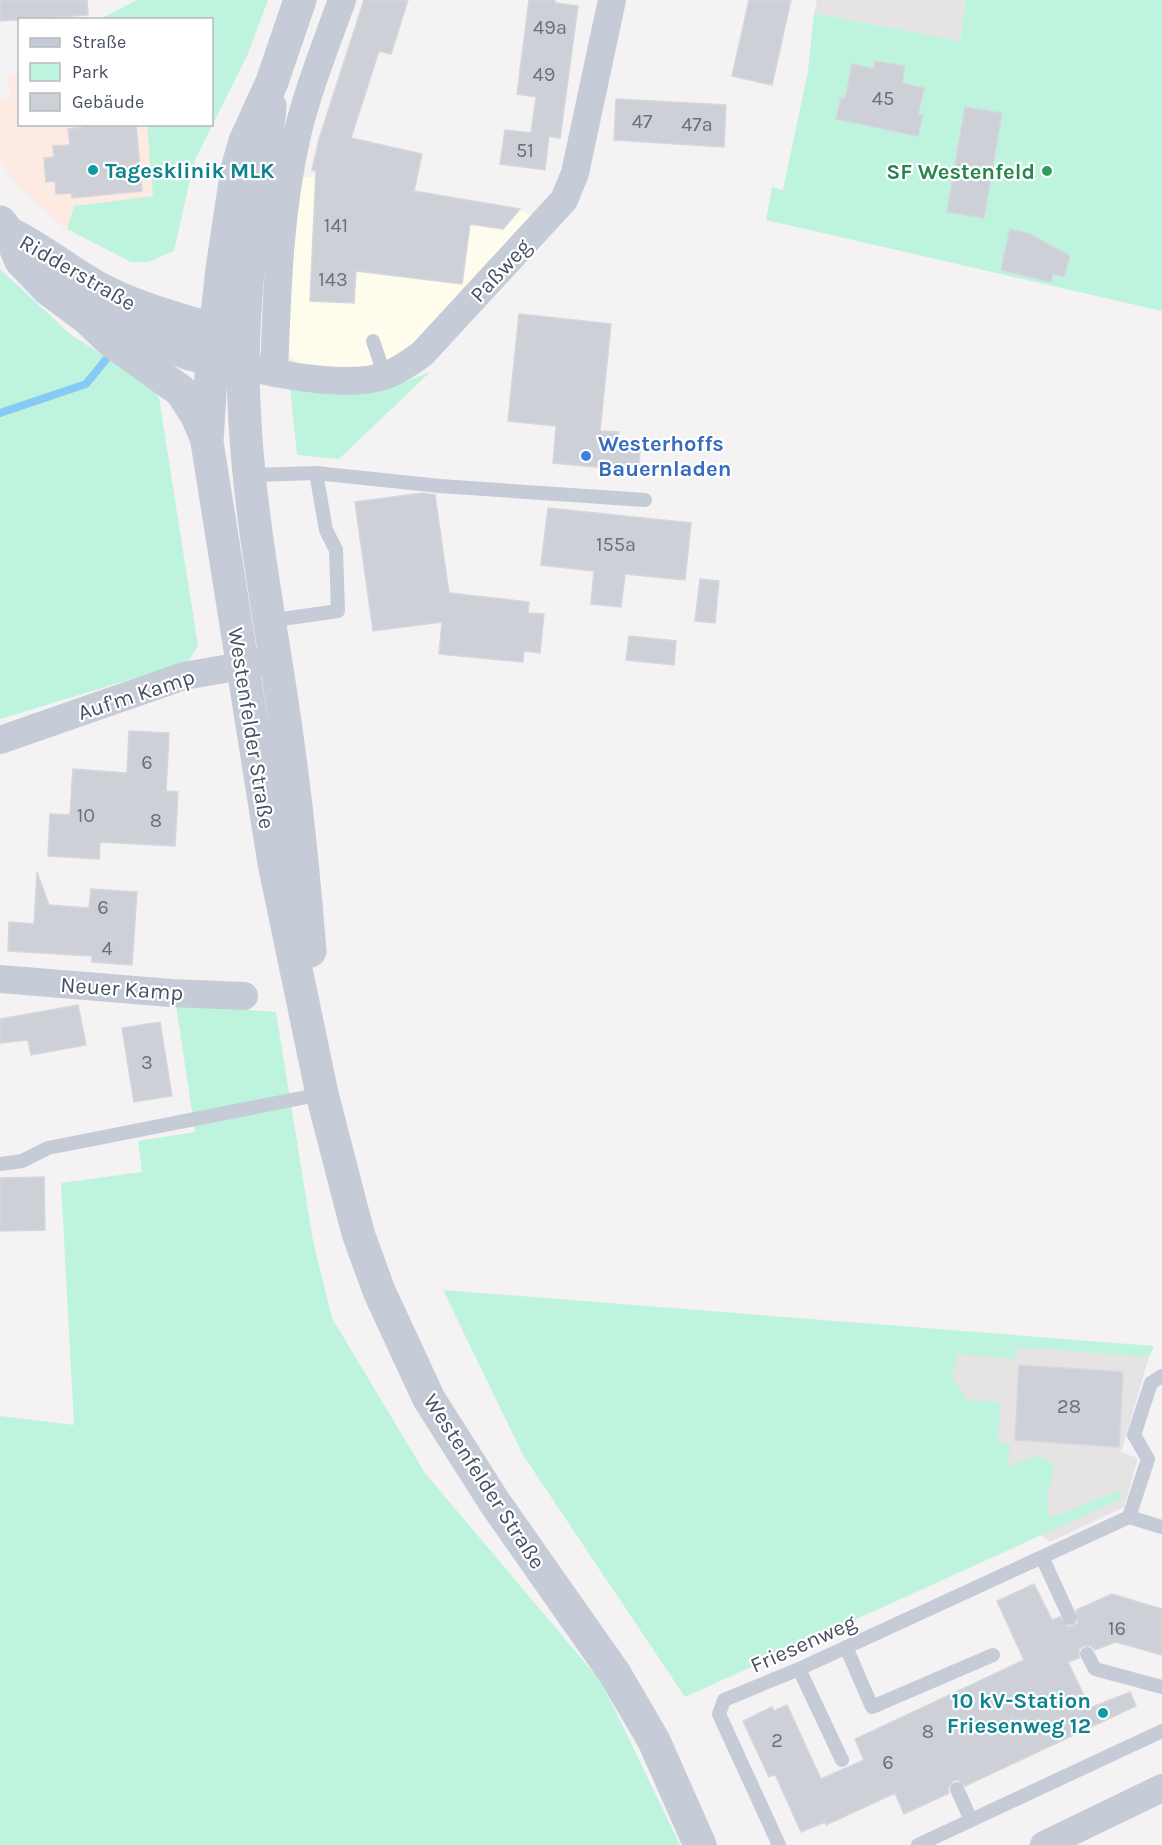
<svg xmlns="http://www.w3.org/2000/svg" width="1162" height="1845" font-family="Karla,sans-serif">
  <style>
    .commercial { fill: #fefcec }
    .education { fill: #e5e3e4 }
    .medical { fill: #fdeae3 }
    .green { fill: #bef4dd }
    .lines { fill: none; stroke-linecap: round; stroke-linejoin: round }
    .stream { stroke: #88caf4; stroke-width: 8 }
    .building { fill: #cdd0d6; stroke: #d5d6de; stroke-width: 1.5 }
    .service { stroke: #c5cbd7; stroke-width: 14 }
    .minor { stroke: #c5cbd7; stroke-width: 28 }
    .tertiary { stroke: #c5cbd7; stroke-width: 33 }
    .culture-dot { fill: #0f9aa8; stroke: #fff; stroke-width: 2 }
    .leisure-dot { fill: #2e9e5b; stroke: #fff; stroke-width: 2 }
    .shop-dot { fill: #3f7fe0; stroke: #fff; stroke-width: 2 }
    .labels { text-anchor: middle; stroke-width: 4.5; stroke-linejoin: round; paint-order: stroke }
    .number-label { font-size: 20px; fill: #69707e }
    .culture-label { font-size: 22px; font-weight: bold; fill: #0d838f; stroke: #fff; text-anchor: start }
    .leisure-label { font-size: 22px; font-weight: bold; fill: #27864d; stroke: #fff; text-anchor: end }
    .street-label { font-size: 22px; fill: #485061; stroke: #fff }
    .shop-label { font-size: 22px; font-weight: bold; fill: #366cbe; stroke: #fff; text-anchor: start }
  </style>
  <rect width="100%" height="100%" fill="#f4f2f2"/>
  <path class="commercial" d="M299 176 370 184 481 202 520 209 536 219 415 347 390 362 355 368 300 364 293 359 287 348Z"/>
  <path class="education" d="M817 0H966L960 41 814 13Z
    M920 1332 1152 1347 1121 1452 1138 1458 1124 1507 1050 1542 1036 1531Z"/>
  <path class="medical" d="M8 75H19L20 124 147 125 153 196 74 206 66 230 15 183 0 162V100L10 99Z"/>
  <path class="green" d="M137 0H268L247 56 194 162 174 251 148 262H131L67 229 74 206 153 196 147 125 212 124V20L100 19Z
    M966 0H1162V311L766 220 772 187 783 190 808 71 814 13 960 41Z
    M0 269 70 334 152 387 159 398 198 646 188 662 0 719Z
    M430 372 339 459 297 455 290 388 378 392Z
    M176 1005 276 1012 313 1241 332 1318 425 1473 602 1683 680 1845H0V1416L74 1425 61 1183 142 1172 138 1141 195 1132Z
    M443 1290 1154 1346 1149 1357 1016 1347 1015 1359 958 1354 952 1377 967 1400 1000 1402 998 1442 1010 1445 1008 1467C1023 1461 1043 1448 1054 1467L1047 1498 1049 1518 1118 1491 1123 1498 685 1697 523 1455Z"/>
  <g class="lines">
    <path class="stream" d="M0 413 86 384 108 357"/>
  </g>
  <path class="building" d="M0 0H87L88 15 0 21Z
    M364 0H408L391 54 379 51 351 138 422 154 414 191 520 209 503 229 470 224 462 284 356 271 354 303 310 301 316 171 312 170 319 139Z
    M529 0H555V3L578 6 560 138 549 136 545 170 500 164 505 130 531 133 536 97 517 94Z
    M749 0H791L772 85 732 76Z
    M875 61 905 66 902 83 924 88 918 114 923 115 918 136 836 119 841 98 845 99 852 64 874 69Z
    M616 99 726 105 724 147 614 140Z
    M965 107 1002 113 984 218 947 212Z
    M84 124H136L142 191 72 198V193L56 194 55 181 46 182 44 158 54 157 53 146 70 145 68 129 84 127Z
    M1010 229 1030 234 1070 256 1064 277 1053 274 1051 282 1001 270Z
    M519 314 611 324 600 431 619 432 618 440 641 442 638 471 553 463 556 426 508 421Z
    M423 493 435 495 449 593 529 602 528 613 544 614 540 653 524 651 523 662 439 654 442 622 373 631 355 502Z
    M548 508 691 523 685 580 625 574 621 607 591 604 594 571 541 565Z
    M700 579 719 581 715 623 695 621Z
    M629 636 676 641 674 665 626 660Z
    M129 731 169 733 166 791 178 792 175 846 100 842 99 859 48 856 50 814 70 815 73 769 127 773Z
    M37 872 49 905 89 908 91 889 137 892 132 965 92 962V956L8 951 9 922 34 924Z
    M78 1005 86 1045 31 1055 28 1040 0 1043V1019Z
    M160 1022 172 1096 134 1102 122 1028Z
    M44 1177 45 1230 0 1231V1178Z
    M1019 1365 1123 1372 1119 1447 1015 1440Z
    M1034 1584 1052 1620 1060 1617 1069 1627 1078 1623 1076 1610 1112 1594 1162 1609V1655L1116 1642 1095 1650 1091 1646H1083L1079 1650V1658L1068 1662 1090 1708 1130 1692 1136 1706 965 1786 958 1780 953 1781 948 1788 949 1793 904 1814 895 1793 826 1825 825 1822 801 1832 775 1774 769 1777 743 1721 772 1707 774 1711 787 1705 821 1779 864 1760 855 1739 1024 1660 997 1601Z"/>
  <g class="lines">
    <path class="service" d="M373 341 385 376
      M251 475 316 473 440 486 645 500
      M268 621 338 611 336 550 326 530 316 473
      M1 1164 22 1161 48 1148 322 1094
      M1129 1517 1162 1527
      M1042 1557 1070 1618
      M846 1647 872 1707 993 1655
      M1087 1654 1095 1669 1162 1687
      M799 1669 842 1760
      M957 1789 971 1820
      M779 1845 719 1714 724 1700 799 1669 1129 1517 1148 1459 1134 1435 1151 1383 1162 1376
      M918 1845 1162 1731"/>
    <path class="minor" d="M243 366C281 375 350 389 387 375 400 370 411 362 422 354L564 200 575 173 612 0
      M274 373C277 293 279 214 297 135 308 89 326 45 342 0
      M0 740 184 676 265 662
      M0 979 171 993 244 996
      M1044 1845 1162 1788"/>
    <path class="tertiary" d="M300 0 272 82 245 141 237 169 222 269 212 359 207 442 274 863 322 1094 358 1233 379 1291 429 1399 495 1503 615 1674 654 1741 700 1845
      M270 106C267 144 260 180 255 218 246 278 241 342 244 403 248 510 270 616 285 722 296 798 304 875 310 951
      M0 222 9 233 21 261 49 290 88 319 110 340 181 391 197 416 207 440
      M9 233C42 249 65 269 95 286 133 307 174 318 215 330
      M105 321 119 323 189 354 232 364"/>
  </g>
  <g class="culture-dot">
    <circle cx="93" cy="170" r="6"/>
    <circle cx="1103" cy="1713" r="6"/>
  </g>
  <circle class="leisure-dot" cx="1047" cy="171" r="6"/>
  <circle class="shop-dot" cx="586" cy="456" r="6"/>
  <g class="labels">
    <g class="number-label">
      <text x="550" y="34">49a</text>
      <text x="544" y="81">49</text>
      <text x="883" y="105">45</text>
      <text x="642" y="128">47</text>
      <text x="697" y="131">47a</text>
      <text x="525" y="157">51</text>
      <text x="336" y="232">141</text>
      <text x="333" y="286">143</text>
      <text x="616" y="551">155a</text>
      <text x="147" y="769">6</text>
      <text x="86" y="822">10</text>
      <text x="156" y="827">8</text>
      <text x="103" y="914">6</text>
      <text x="107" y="955">4</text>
      <text x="147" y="1069">3</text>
      <text x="1069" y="1413">28</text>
      <text x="1117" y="1635">16</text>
      <text x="928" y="1738">8</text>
      <text x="777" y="1747">2</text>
      <text x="888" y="1769">6</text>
    </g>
    <g class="culture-label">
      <text x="105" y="178">Tagesklinik MLK</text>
      <text x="1091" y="1708" text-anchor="end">10 kV-Station<tspan x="1091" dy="25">Friesenweg 12</tspan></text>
    </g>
    <g class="leisure-label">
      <text x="1035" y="179">SF Westenfeld</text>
    </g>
    <g class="street-label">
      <text transform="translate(500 270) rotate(-47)" y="8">Paßweg</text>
      <text transform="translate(78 272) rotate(30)" y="8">Ridderstraße</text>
      <text transform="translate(136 694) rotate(-18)" y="8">Auf'm Kamp</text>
      <text transform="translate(252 728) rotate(81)" y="8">Westenfelder Straße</text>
      <text transform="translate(122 988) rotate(4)" y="8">Neuer Kamp</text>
      <text transform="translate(485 1481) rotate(57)" y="8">Westenfelder Straße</text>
      <text transform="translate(803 1643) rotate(-24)" y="8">Friesenweg</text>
    </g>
    <g class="shop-label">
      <text x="598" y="451">Westerhoffs<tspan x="598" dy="25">Bauernladen</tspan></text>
    </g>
  </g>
  <rect x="18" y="18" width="195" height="108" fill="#ffffff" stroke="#b6b9c0" stroke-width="1.5"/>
  <rect x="30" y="38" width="30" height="9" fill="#c5cbd7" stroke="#b6b9c0" stroke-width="1.5"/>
  <text x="72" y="48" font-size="18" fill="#485061">Straße</text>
  <rect x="30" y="63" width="30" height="18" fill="#bef4dd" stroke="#b6b9c0" stroke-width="1.5"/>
  <text x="72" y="78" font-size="18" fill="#485061">Park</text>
  <rect x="30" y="93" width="30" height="18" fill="#cdd0d6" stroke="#b6b9c0" stroke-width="1.5"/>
  <text x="72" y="108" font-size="18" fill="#485061">Gebäude</text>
</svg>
